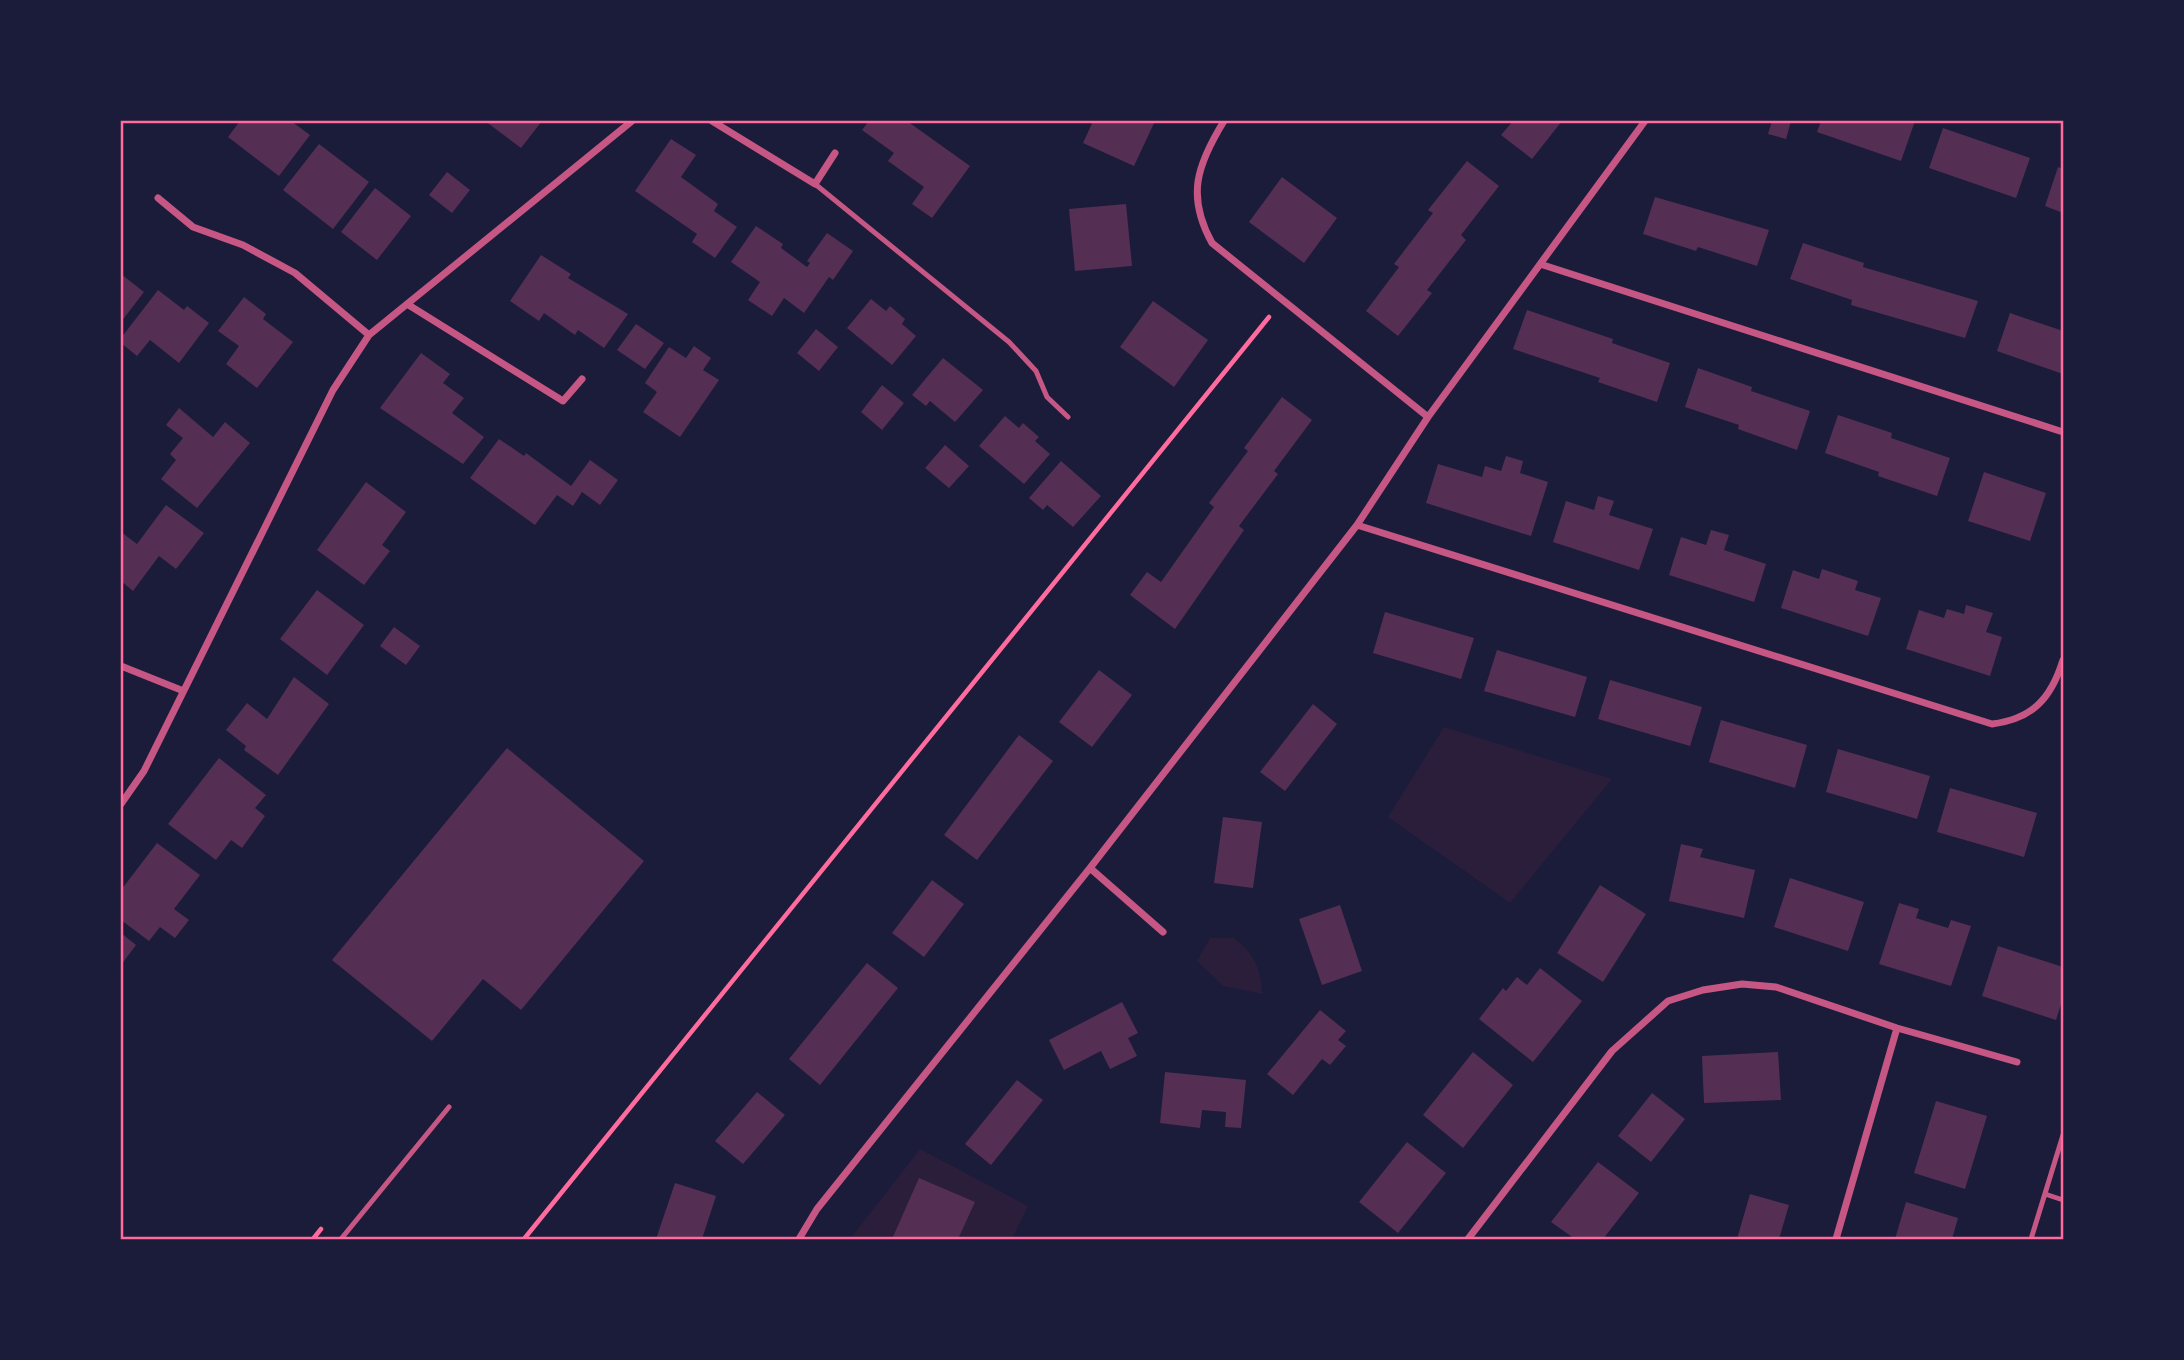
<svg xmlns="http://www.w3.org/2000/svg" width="2184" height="1360" viewBox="0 0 2184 1360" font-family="Ubuntu,sans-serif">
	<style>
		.green { fill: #2a1e3b }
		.building { fill: #542f53 }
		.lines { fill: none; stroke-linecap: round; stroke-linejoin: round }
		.path { stroke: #ff6b9d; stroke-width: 4.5 }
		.service { stroke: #c65784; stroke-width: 5 }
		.minor { stroke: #c65784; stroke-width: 7 }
		.neatline { fill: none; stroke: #ff6b9d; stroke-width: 2.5 }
	</style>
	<rect width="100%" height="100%" fill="#1b1b3a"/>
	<path class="green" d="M1444,727L1612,779L1510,903L1388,817Z
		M1210,938H1234C1255,955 1261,968 1262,994L1223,986L1197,961Z
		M920,1149L1028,1206L1012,1239H850Z"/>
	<path class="building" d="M240,121H291L310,135L279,176L228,137Z
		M485,121H542L521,148Z
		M869,121H907L970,166L932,218L912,204L924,187L888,161L894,153L862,130Z
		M1093,121H1155L1134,166L1083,143Z
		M1513,121H1562L1532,159L1501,135Z
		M1772,121H1791L1786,139L1768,134Z
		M1821,121H1915L1901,161L1817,132Z
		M1943,128L2030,158L2016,198L1929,168Z
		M671,139L696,155L681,177L718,204L714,211L737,227L715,258L692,242L697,234L635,191Z
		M319,144L369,182L333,229L283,190Z
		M1467,161L1499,186L1461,235L1466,240L1427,290L1432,293L1398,336L1366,311L1399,267L1394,264L1433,213L1428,210Z
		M2058,167L2063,169V213L2045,206Z
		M447,172L470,190L452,213L429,195Z
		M1282,177L1337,218L1304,263L1249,222Z
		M375,188L411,216L377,260L341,232Z
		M1655,197L1769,230L1757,266L1698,247L1696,251L1643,234Z
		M1126,204L1132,266L1075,271L1069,209Z
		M756,226L783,244L781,248L807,267L810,263L807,261L827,233L853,251L833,280L829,277L804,313L784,298L772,316L748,300L760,282L731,262Z
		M1803,243L1864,263L1863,267L1978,301L1965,338L1851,305L1852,300L1790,279Z
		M541,255L571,274L568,278L628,314L604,348L578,330L575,335L544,313L539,321L510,301Z
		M121,274L144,292L121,322Z
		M158,290L184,310L187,306L209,323L179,363L150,340L137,356L121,343V338Z
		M244,297L266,314L263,319L293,342L257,388L226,364L239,346L218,331Z
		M871,299L886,311L890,306L905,319L902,324L916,336L892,365L847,328Z
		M1153,301L1208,340L1174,387L1120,347Z
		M1527,310L1613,339L1612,343L1670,363L1657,402L1598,382L1600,378L1513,349Z
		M2010,313L2063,331V374L1997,351Z
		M636,324L664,343L645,369L617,350Z
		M816,329L838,347L819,371L797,353Z
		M694,346L711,358L703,370L719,380L680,437L643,412L657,392L645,383L669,347L686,358Z
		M421,353L450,374L443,383L464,398L452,413L484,437L463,464L380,408Z
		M943,358L983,390L955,422L930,401L926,406L912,395Z
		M1698,368L1752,387L1751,391L1810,411L1797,450L1738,429L1739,425L1685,407Z
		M882,385L904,403L882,430L861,412Z
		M1282,397L1312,420L1274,471L1278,474L1239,526L1244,530L1175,629L1130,595L1147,572L1161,582L1214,507L1209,503L1248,451L1244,448Z
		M179,408L213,437L225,422L250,443L197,508L161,479L176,460L170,454L183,438L166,425Z
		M1838,415L1892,433L1891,438L1950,458L1937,496L1878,476L1879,472L1825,453Z
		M1005,416L1019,428L1023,423L1039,437L1035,441L1050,454L1024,484L979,446Z
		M499,439L524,456L526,453L571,486L590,460L618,480L600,505L582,492L573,506L557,495L535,525L470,478Z
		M945,445L969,466L949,488L925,468Z
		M1506,456L1523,461L1520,473L1548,482L1531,536L1426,503L1438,464L1482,477L1485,466L1501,471Z
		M1061,461L1101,496L1073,527L1047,505L1043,510L1029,498Z
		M1984,472L2046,493L2030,541L1968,521Z
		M366,482L406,512L382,545L390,551L364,585L317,550Z
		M1598,496L1614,501L1609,515L1653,529L1639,570L1553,542L1566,501L1594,510Z
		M166,505L204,533L176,569L159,556L133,591L121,581V532L137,544Z
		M1711,530L1729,535L1724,550L1766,564L1754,602L1669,575L1681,537L1706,545Z
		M1822,569L1858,581L1855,590L1881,598L1868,636L1781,608L1793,570L1819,579Z
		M317,590L364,625L327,675L280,639Z
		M1966,605L1993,613L1986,632L2002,637L1990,676L1906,649L1919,610L1944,618L1947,609L1964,614Z
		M1385,612L1474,638L1461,679L1373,653Z
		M394,627L420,646L406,665L380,646Z
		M1497,650L1587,677L1575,717L1484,691Z
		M1099,670L1132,695L1092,747L1059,722Z
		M294,677L329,704L278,775L244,750L246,746L226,730L247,703L267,719Z
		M1610,680L1702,707L1690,746L1598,719Z
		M1313,704L1337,724L1285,791L1260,772Z
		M1721,720L1807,745L1795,788L1709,762Z
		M1019,735L1053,761L977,860L944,835Z
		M507,748L644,861L521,1010L483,979L432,1041L332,960Z
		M1838,749L1930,776L1917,819L1826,792Z
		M219,758L266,795L255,808L265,816L242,848L231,840L216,860L168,824Z
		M1950,788L2037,813L2024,857L1937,832Z
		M1223,817L1262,822L1253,888L1214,883Z
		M157,843L200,875L174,909L189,920L175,938L160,927L149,941L121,920V890Z
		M1681,844L1703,849L1700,857L1755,870L1744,918L1669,901Z
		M1790,878L1864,902L1848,951L1774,927Z
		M932,880L964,904L924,957L892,933Z
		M1600,885L1646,914L1603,982L1557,953Z
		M1899,903L1919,909L1916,918L1948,928L1951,920L1971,926L1951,986L1879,964Z
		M1340,905L1362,971L1322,985L1299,919Z
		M121,933L136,945L121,965Z
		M1998,946L2063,967V998L2056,1020L1982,996Z
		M867,963L898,988L820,1085L789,1059Z
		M1540,968L1582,1001L1533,1062L1479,1019L1503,988L1506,991L1517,977L1527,985Z
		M1122,1002L1138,1033L1128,1038L1137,1056L1110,1069L1101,1051L1064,1070L1049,1040Z
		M1320,1010L1346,1031L1338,1040L1346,1046L1330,1065L1322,1059L1293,1095L1267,1074Z
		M1473,1052L1513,1085L1463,1148L1423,1115Z
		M1778,1052L1781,1100L1704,1103L1702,1056Z
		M1165,1072L1246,1080L1241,1128L1225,1127L1226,1112L1202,1110L1200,1128L1160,1123Z
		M1017,1080L1043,1100L991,1165L965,1144Z
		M757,1092L785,1115L743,1164L715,1141Z
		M1652,1093L1685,1119L1651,1162L1618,1136Z
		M1936,1101L1987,1116L1965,1189L1914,1173Z
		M1407,1142L1446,1173L1398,1233L1359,1202Z
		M1598,1162L1639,1193L1603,1239H1575L1551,1222Z
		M919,1178L975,1202L958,1239H892Z
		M675,1183L716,1196L702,1239H656Z
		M1750,1194L1789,1205L1779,1239H1737Z
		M1906,1202L1958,1218L1952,1239H1895Z"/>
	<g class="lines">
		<path class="path" d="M313,1239L321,1229
			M524,1239L1269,317"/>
		<path class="service" d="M815,184L1009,342L1036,371L1047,397L1068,417
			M2045,1194L2063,1200
			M341,1239L449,1107
			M2031,1239L2063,1135"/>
		<path class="minor" d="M712,121L815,184L835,153
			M1224,121C1197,165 1186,196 1212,243L1428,417
			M158,198L193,227L243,245L295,273L369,335
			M1540,264L2063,432
			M407,304L563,401L582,379
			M1357,525L1992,724C2032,719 2051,699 2063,660
			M121,666L181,690
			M121,804L144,771L333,390L369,335L632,121
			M1090,868L1163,932
			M799,1239L817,1209L1090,868L1357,525L1428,417L1645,121
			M1468,1239L1612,1051L1668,1001L1703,990L1742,984L1776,987L1897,1028L2017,1062
			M1836,1239L1897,1028"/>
	</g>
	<rect width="2184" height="1360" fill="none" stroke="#1b1b3a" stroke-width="245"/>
	<rect x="122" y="122" width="1940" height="1116" class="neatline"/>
</svg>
